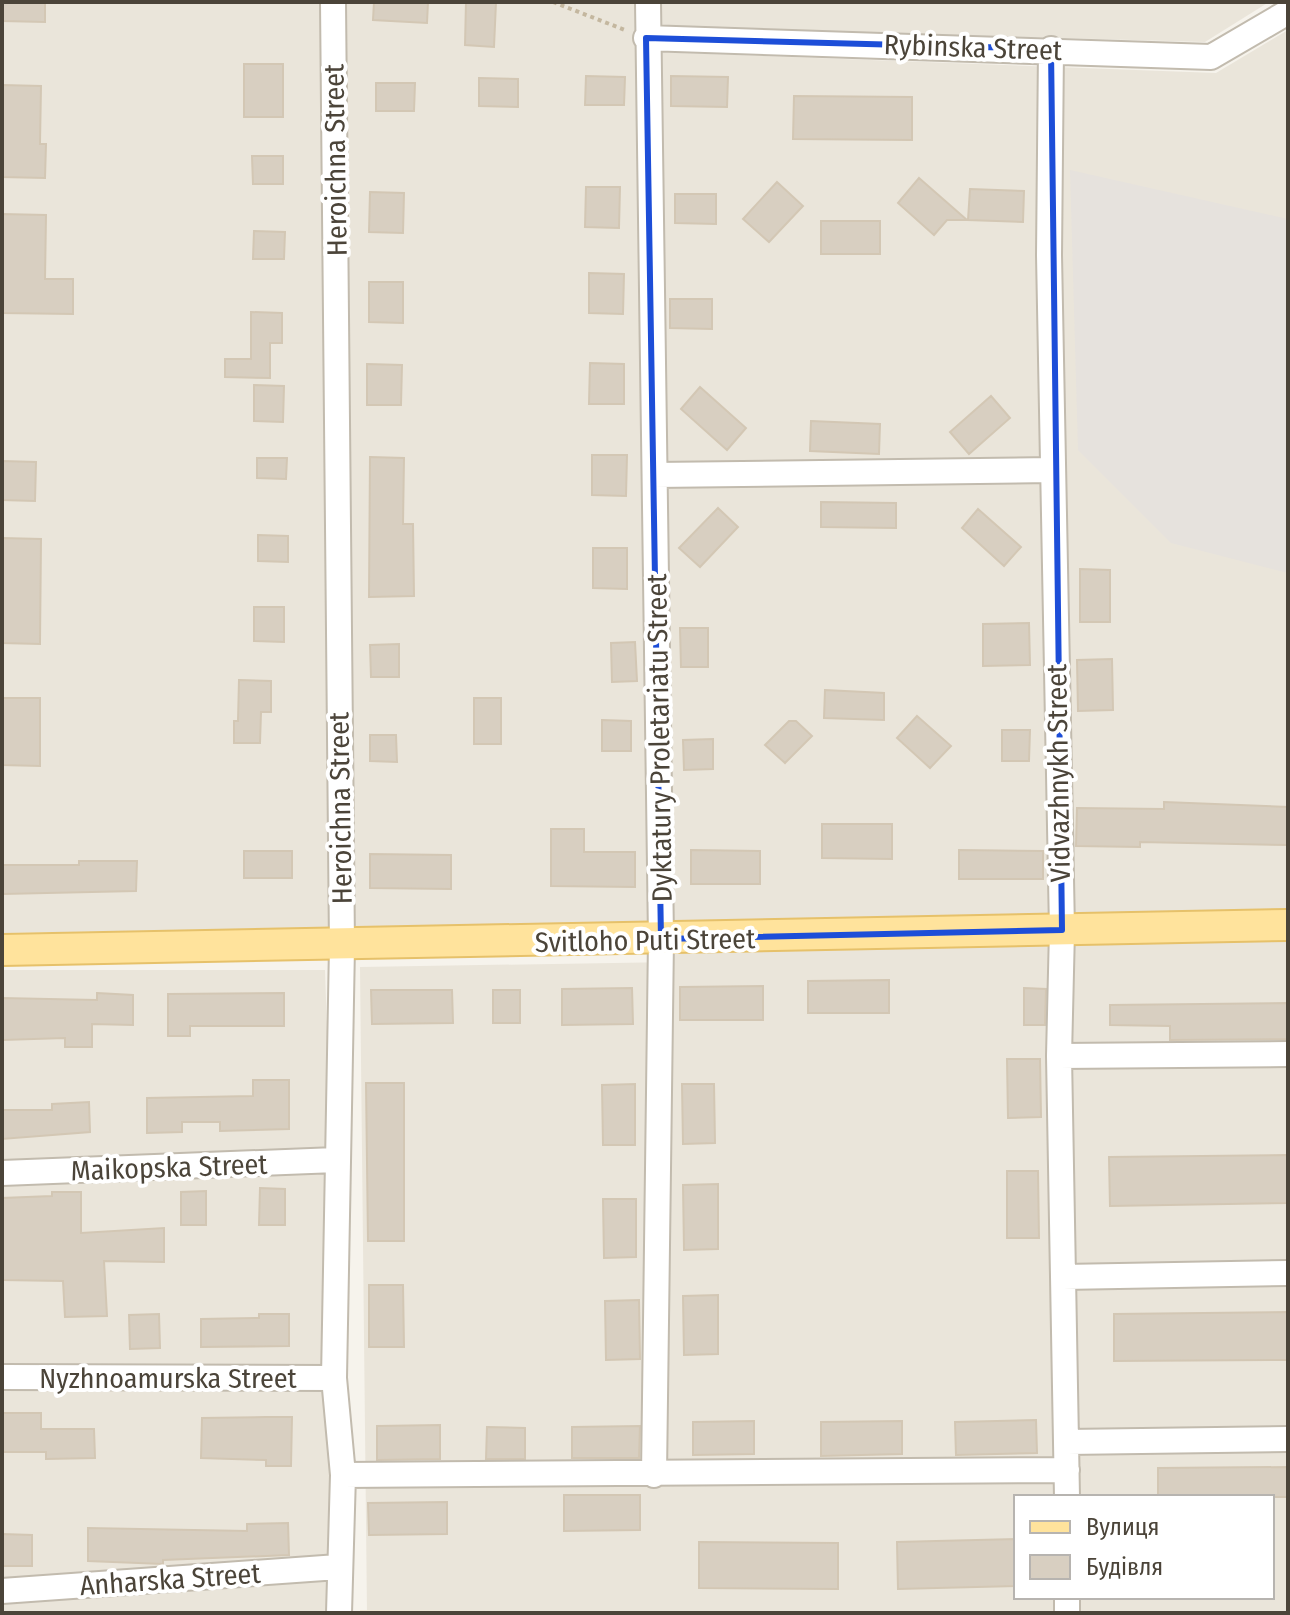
<svg xmlns="http://www.w3.org/2000/svg" width="1290" height="1615" viewBox="0 0 1290 1615" font-family="'Fira Sans Condensed',sans-serif">
	<style>
		.residential { fill: #eae5da; fill-rule: evenodd }
		.industrial { fill: #e6e2dd }
		.education { fill: #efe8d6 }
		.building { fill: #d8cfc1; stroke: #d3c7b4; stroke-width: 2 }
		.lines { fill: none; stroke-linecap: round; stroke-linejoin: round }
		.minor-casing { stroke: #c2bbae; stroke-width: 28 }
		.major-casing { stroke: #e6c16a; stroke-width: 34 }
		.path { stroke: #c4b79f; stroke-width: 4; stroke-dasharray: 4 4; stroke-linecap: butt }
		.minor { stroke: #fff; stroke-width: 24 }
		.major { stroke: #ffe39c; stroke-width: 30 }
		.marked { fill: none; stroke: #1d4ed8; stroke-width: 6; stroke-linejoin: round }
		.labels { text-anchor: middle; stroke-width: 8; stroke-linejoin: round; paint-order: stroke }
		.street-label { font-size: 28px; fill: #4b4439; stroke: #fff }
	</style>
	<rect width="100%" height="100%" fill="#f6f3ec"/>
	<path class="residential" d="M2,2H1269L1205,42L635,26L652,922L2,933Z
		M1288,30V1613H367L360,967L674,962L656,52L1216,73ZM1016,1497H1272V1597H1016Z
		M2,970H325L346,1613H2Z"/>
	<path class="industrial" d="M1070,170L1288,219V573L1171,543L1078,450Z"/>
	<path class="education" d="M360,1610L776,1613H360Z"/>
	<path class="building" d="M2,2H45V22L2,21Z
		M374,2H428L427,23L373,20Z
		M466,2H496L494,47L465,45Z
		M244,64H283V117H244Z
		M586,76L625,77L624,105H585Z
		M671,76L728,77L727,107L671,106Z
		M479,78L518,79V107L479,106Z
		M376,83H415L414,111H376Z
		M2,85L41,86L40,144H46L45,178L2,177Z
		M794,96L912,97V140L793,139Z
		M252,156H283V184H253Z
		M919,178L967,220H947L934,235L898,203Z
		M777,182L803,206L769,242L743,219Z
		M586,187H620L619,228L585,227Z
		M970,189L1024,191L1023,222L968,220Z
		M370,192L404,193L403,233L369,232Z
		M675,194H716V224L675,223Z
		M2,214L46,215L45,279H73V314L2,313Z
		M821,221H880V254H821Z
		M254,231L285,232L284,259H253Z
		M589,273L624,274L623,314L589,313Z
		M369,282H403V323L369,322Z
		M670,299H712V329L670,328Z
		M251,312L282,313V343H270V378L225,377V359H251Z
		M590,363L624,364V404H589Z
		M367,364L402,365L401,405H367Z
		M254,385L284,386L283,422L254,421Z
		M700,387L746,428L727,450L681,409Z
		M991,396L1010,418L969,454L950,432Z
		M811,421L880,424L879,454L810,451Z
		M592,455H627L626,496L592,495Z
		M370,457L404,458L403,524H413L414,596L369,597Z
		M257,458H287L286,479L257,478Z
		M2,461L36,462L35,501L2,500Z
		M821,502L896,503V528L821,527Z
		M718,508L738,527L700,567L679,548Z
		M978,509L1021,547L1004,566L962,528Z
		M258,535L288,536V562L258,561Z
		M2,538L41,539L40,644L2,643Z
		M593,548H627V589L593,588Z
		M1080,569L1110,570V622H1080Z
		M254,607H284V642L254,641Z
		M1029,623L1030,665L983,666V624Z
		M680,628H708V667H681Z
		M635,642L637,681L612,682L611,643Z
		M399,644V677H371L370,645Z
		M1112,659L1113,710L1078,711L1077,660Z
		M239,680L271,681V712H261L260,743H234V721H238Z
		M825,690L884,693V720L824,718Z
		M2,698H40V766L2,765Z
		M474,698H501V744H474Z
		M917,716L951,746L930,768L897,738Z
		M602,720L631,721V751H602Z
		M789,721H796L812,736L785,763L765,745Z
		M1002,730H1030L1029,761H1002Z
		M370,735H396L397,762L370,761Z
		M713,739V769L684,770L683,740Z
		M1164,802L1288,807V845L1140,842V847L1076,846L1077,808L1164,809Z
		M822,824H892V859L822,858Z
		M551,829H584V852H635V887L551,886Z
		M691,850L760,851V884H691Z
		M959,850L1043,851V879H959Z
		M244,851H292V878H244Z
		M370,854L451,855V889L370,888Z
		M79,861H137L136,891L3,894V865H79Z
		M889,980V1013H808V981Z
		M763,986V1020H680V987Z
		M632,988L633,1024L562,1025V989Z
		M1024,988L1046,989L1045,1025H1024Z
		M371,990H452L453,1023L372,1024Z
		M493,990H520V1023H493Z
		M97,993L133,995V1025L92,1024V1047H65V1038L3,1040L2,998L97,1000Z
		M284,993V1026H190V1036H168V994Z
		M1288,1003V1039L1170,1040V1026L1110,1025V1005Z
		M1007,1059H1040L1041,1117L1008,1118Z
		M253,1080H289V1129L220,1131V1122H182V1132L147,1133V1098L253,1096Z
		M366,1083H404V1241H368Z
		M635,1084V1145H603L602,1085Z
		M682,1084H714L715,1143L683,1144Z
		M89,1102L90,1132L2,1139V1110H52V1104Z
		M1288,1155V1203L1110,1206L1109,1157Z
		M1007,1171H1038L1039,1238H1007Z
		M718,1184V1249L684,1250L683,1185Z
		M260,1188L285,1189V1225H259Z
		M206,1191V1225H181V1192Z
		M52,1192H81V1233L164,1228V1262L104,1261L107,1316L65,1317L63,1281L2,1280V1198L52,1196Z
		M603,1199H636V1257L604,1258Z
		M369,1285H403L404,1347H369Z
		M718,1295V1354L684,1355L683,1296Z
		M639,1300L640,1359L606,1360L605,1301Z
		M1288,1312V1360L1114,1361V1314Z
		M159,1314L160,1348L130,1349L129,1315Z
		M259,1314H289V1346L201,1347V1319L259,1318Z
		M2,1413H41V1429H94L95,1458L46,1459V1452H2Z
		M266,1417H292L291,1466H266V1460L201,1458L202,1418Z
		M1036,1420L1037,1453L956,1455L955,1422Z
		M754,1421V1454L693,1455V1422Z
		M902,1421V1454L821,1456V1422Z
		M440,1425V1459L377,1460V1426Z
		M640,1426L639,1458H572V1427Z
		M487,1427L525,1428V1459H486Z
		M1288,1467V1497H1158V1468Z
		M564,1495H640V1530L564,1531Z
		M447,1502V1534L369,1535L368,1503Z
		M288,1523L289,1555L163,1560V1564L88,1561V1528L247,1531V1524Z
		M2,1534L32,1535V1566H2Z
		M1016,1539V1586L898,1589L897,1542Z
		M699,1542L838,1543V1589L699,1588Z"/>
	<g class="lines">
		<defs>
			<path id="minor" d="M333,2L342,946L334,1378L343,1475L339,1613
				M648,2L661,939L654,1475
				M646,38L1211,57L1288,12
				M1051,49L1049,255L1062,930L1059,1056L1067,1497
				M655,475L1052,470
				M1059,1056L1288,1054
				M2,1173L336,1160
				M1063,1277L1288,1273
				M2,1377L334,1378
				M1067,1442L1288,1439
				M343,1475L1067,1470
				M2,1591L338,1567
				M1067,1613V1597"/>
			<path id="major" d="M2,950L1288,925"/>
		</defs>
		<use href="#minor" class="minor-casing"/>
		<use href="#major" class="major-casing"/>
		<path class="path" d="M553,2L625,30"/>
		<use href="#minor" class="minor"/>
		<use href="#major" class="major"/>
	</g>
	<path class="marked" d="M646,38L1051,49L1062,930L661,939Z"/>
	<g class="labels">
		<g class="street-label">
			<text transform="translate(973 47) rotate(2)" y="10">Rybinska Street</text>
			<text transform="translate(335 160) rotate(-91)" y="10">Heroichna Street</text>
			<text transform="translate(659 738) rotate(-91)" y="10">Dyktatury Proletariatu Street</text>
			<text transform="translate(1058 773) rotate(-91)" y="10">Vidvazhnykh Street</text>
			<text transform="translate(340 808) rotate(-91)" y="10">Heroichna Street</text>
			<text transform="translate(645 940) rotate(-1)" y="10">Svitloho Puti Street</text>
			<text transform="translate(169 1167) rotate(-2)" y="10">Maikopska Street</text>
			<text x="168" y="1388">Nyzhnoamurska Street</text>
			<text transform="translate(170 1579) rotate(-4)" y="10">Anharska Street</text>
		</g>
	</g>
	<rect width="1290" height="1615" fill="none" stroke="#4b4439" stroke-width="8"/>
	<rect x="1014" y="1495" width="260" height="104" fill="#ffffff" stroke="#b7b4b0" stroke-width="2"/>
	<rect x="1030" y="1521" width="40" height="12" fill="#ffe39c" stroke="#b7b4b0" stroke-width="2"/>
	<text x="1086" y="1535" font-size="24" fill="#4b4439">Вулиця</text>
	<rect x="1030" y="1555" width="40" height="24" fill="#d8cfc1" stroke="#b7b4b0" stroke-width="2"/>
	<text x="1086" y="1575" font-size="24" fill="#4b4439">Будівля</text>
</svg>
